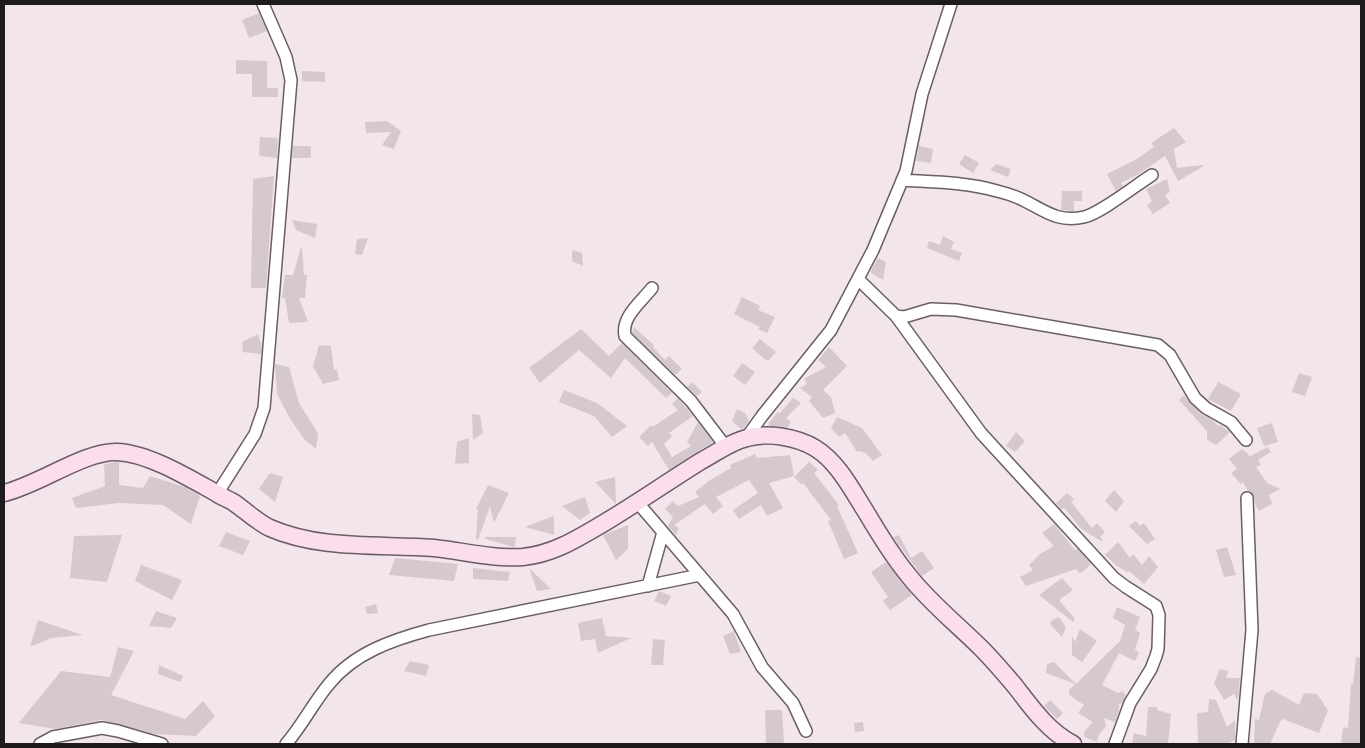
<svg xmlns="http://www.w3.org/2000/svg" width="1365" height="748" viewBox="0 0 1365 748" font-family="'Roboto Serif',serif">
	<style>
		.building { fill: #d6c8cf }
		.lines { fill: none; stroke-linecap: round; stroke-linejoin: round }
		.minor-casing { stroke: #6a5e64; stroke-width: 14 }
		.secondary-casing { stroke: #6a5e64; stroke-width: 19 }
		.minor { stroke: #fff; stroke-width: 11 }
		.secondary { stroke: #fbddee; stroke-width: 16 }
	</style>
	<rect width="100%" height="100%" fill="#f3e5ec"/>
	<path class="building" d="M259,13L267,31L249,38L242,20Z
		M236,60L267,61V88H278V97H252V74H236Z
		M302,71L325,72V82L302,81Z
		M387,121L401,131L394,149L382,145L391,132L366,133L365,122Z
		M1174,128L1186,142L1174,149L1177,168L1203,165L1204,166L1178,181L1165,156L1137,175L1121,183L1123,186L1116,191L1107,174L1135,160L1154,147L1151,143Z
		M260,137L278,138L277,158L259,156Z
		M293,146H311V158H292Z
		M919,146L933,149L931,163L916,161Z
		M965,155L979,163L973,173L959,164Z
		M996,164L1011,169L1008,177L990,170Z
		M274,176L266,288H251L253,179Z
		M1167,179L1170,192L1165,195L1170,203L1153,214L1147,205L1152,201L1146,189Z
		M1062,191H1082V201H1074V211L1061,210Z
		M292,220L317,224L315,238L296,230Z
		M943,236L954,242L951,249L962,253L959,261L927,248L929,241L940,245Z
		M368,238L362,255L355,254L357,239Z
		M301,247H302L304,275H307L305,298H299L308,322L289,323L285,298H282L285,275H293Z
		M572,250L582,253L583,266L572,261Z
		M878,258L886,262L883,280L870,272Z
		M742,297L760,306L758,310L775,317L767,333L758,329L760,327L734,314Z
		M634,327L654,345L653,347L665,360L669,356L682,369L675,375L632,333Z
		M581,329L609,356L622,343L672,393L666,398L625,358L611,378L579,350L540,383L529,368Z
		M258,334L262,347L261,354L243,352L242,342Z
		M760,339L776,352L769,360H766L752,348Z
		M319,345L331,346L334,370L337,369L339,380L323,384L313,366Z
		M829,347L847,366L823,390L831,397L835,413L823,418L809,401L812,397L800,388L807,384L804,379L826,367L818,360Z
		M742,363L755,372L745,385L733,376Z
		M275,364L289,367L299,403L318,433L316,449L304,439L289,417L277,394Z
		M1299,373L1312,377L1305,396L1292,392Z
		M692,382L702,392L697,396L687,387Z
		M1218,382L1241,394L1231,411L1208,399Z
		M564,390L597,403L627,426L612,437L594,416L559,402Z
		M1184,395L1190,403L1201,414L1211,419L1218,426L1220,425L1230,432L1216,445L1207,440V431L1179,400Z
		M678,398L693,416L669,433L672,436L664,444L672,457L691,446L687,442L698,422L713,442L669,470L652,442L648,446L639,437L650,426H654L678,410L672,404Z
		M793,398L801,403L786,418L791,422L787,428L770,426L768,424L778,412L780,413Z
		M737,409L745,413L749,421L744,428L741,429L732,421Z
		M472,414L480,415L483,433L473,440Z
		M837,417L862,428L882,455L873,461L866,453L859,451L857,452L845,433L839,437L831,428Z
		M1272,423L1278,442L1264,446L1257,428Z
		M1016,432L1025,441L1015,452L1006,446Z
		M469,438V463L455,464L457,442Z
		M1268,447L1271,452L1258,460L1261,465L1256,467L1267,483L1280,489L1269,495L1272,504L1259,511L1255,503L1253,494L1248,491L1243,482L1241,484L1231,473L1237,469L1229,459L1242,449L1250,456Z
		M755,454L757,458L790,455L794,476L769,483L783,508L767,516L761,505L739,519L733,510L758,493L749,480L716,497L723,506L713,514L705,504L674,525L679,528L676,535L668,526L673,517L665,509L673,501L678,506L699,497L695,492L710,480L731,468L730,465Z
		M117,462H119V485L143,488L150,476L185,487L200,496L191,524L163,505L119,503L76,508L72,498L105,486L104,464Z
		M809,462L818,470L814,473L839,505L837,506L858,553L844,559L828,521L831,520L803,483L802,485L794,477Z
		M270,473L283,477L275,502L259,489Z
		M615,477L616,504L595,482Z
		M488,485L509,493L494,523L490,506L478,540L476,539L478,509H476Z
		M1114,490L1124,501L1116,512L1105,501Z
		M1067,493L1074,499L1071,502L1092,528L1097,523L1105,532L1100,537L1103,540L1101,541L1080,528L1064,507L1062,510L1056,503Z
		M585,497L590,513L580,520L562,506Z
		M554,516V535L525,527Z
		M1136,521L1140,526L1144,523L1155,539L1147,544L1129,526Z
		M1054,524L1075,550L1078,549L1091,564L1081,573H1079L1076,569L1026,586L1020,577L1033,570L1029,565L1040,554L1054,546L1042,533Z
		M628,525V549L616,560L603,535Z
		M226,532L250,541L243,555L219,546Z
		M122,535L107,582L70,578L74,536Z
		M899,535L911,558L922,551L934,568L922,576L893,537Z
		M485,537H516L515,547L485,539Z
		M1118,542L1130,558L1133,554L1142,565L1149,556L1158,567L1144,584L1129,571L1127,572L1117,566L1105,555Z
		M1227,547L1236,575L1224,577L1216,550Z
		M395,558L458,564L454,581L389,575Z
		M886,562L912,595L890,610L883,601L888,597L871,572Z
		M141,565L182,580L172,600L135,581Z
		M473,568L510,572L508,581L473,579Z
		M529,568L551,589L537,591Z
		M1062,578L1073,590L1059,600L1075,619L1073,622L1039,595Z
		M659,591L671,596L666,606L654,601Z
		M376,604L378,613L367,614L365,607Z
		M1117,607L1140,617L1135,630L1140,633L1135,650L1139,652L1135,661L1119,653L1102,685L1118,693L1122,691L1126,695L1122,704L1119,703V710L1115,722L1104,718L1106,726L1098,736L1097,742L1084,737V732L1093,722L1078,713L1084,705L1069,695V690L1075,684L1046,673L1047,664L1054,662L1076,684L1120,641L1125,625L1113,618Z
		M156,611L177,618L171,628L149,626Z
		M1059,617L1066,627L1062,637L1050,624L1052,620Z
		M602,618L606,636L631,638L598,653L595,639L581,641L578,623Z
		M38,620L83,635L51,638L30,647Z
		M1080,629L1097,641L1082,662L1072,655V636L1075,642Z
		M734,631L741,652L730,654L723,636Z
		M653,639L665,640L663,665H651Z
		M118,647L134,651L111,695L185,719L203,701L215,716L196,736L155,734L102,720L55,729L19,723L61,671L110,677Z
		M1356,657L1361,658V744H1341L1343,727L1348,728L1351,684H1353Z
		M410,661L429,665L426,676L404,671Z
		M159,665L183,676L180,682L158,674Z
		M1220,669L1228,671L1226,678H1240L1238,701L1234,694L1224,700L1214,683Z
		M1272,690L1299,705L1304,693L1317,694L1328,710L1319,733L1283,719L1281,720L1270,744H1254L1255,719L1259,720L1265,694Z
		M1209,699L1216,700L1227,727L1235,720V740L1226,744H1198L1197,713L1208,712Z
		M1050,700L1063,713L1057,719L1044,706Z
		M1148,707H1157V710L1171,714L1168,744H1132L1134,733L1146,736Z
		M765,710H782L784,744H766Z
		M863,722L864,731L855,732L854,723Z"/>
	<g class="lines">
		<defs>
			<path id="minor" d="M902,180C934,182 966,182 997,191C1005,193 1015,196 1023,200C1044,210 1057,223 1084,217C1101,213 1136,185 1152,175
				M858,279L896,316L904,317L931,309L956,310L1158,345L1170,355L1195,398L1206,408L1231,422L1246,440
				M652,288C641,302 621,317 625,336L691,401L726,447
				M896,316L981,433L1114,578L1126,587L1156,606L1159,615L1158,649L1156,656L1151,669L1130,703L1115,744
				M747,437L762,416L831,330L873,250L906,171L922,94L951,4
				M217,494L255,434L264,408L291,80L286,57L263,4
				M638,503L733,614L762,667L793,703L806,731
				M648,586L663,532
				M40,744L53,737L102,728L118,731L162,744
				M286,744C302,726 313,703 329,684C354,653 392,640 429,630L700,575
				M1242,744L1252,630L1247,498"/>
			<path id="secondary" d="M4,493C39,485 84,451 117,452C148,453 189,478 216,493C222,497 228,499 233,502C245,510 257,522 270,528C320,550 380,544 434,548C463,551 493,559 523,557C554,554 578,538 604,523C637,503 669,481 701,461C716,453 730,442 747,438C767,432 797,437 815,448C838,462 852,490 866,512C879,534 893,557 909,576C930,603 957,624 981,648C993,660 1004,673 1015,686C1032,708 1048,731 1073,744"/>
		</defs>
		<use href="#minor" class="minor-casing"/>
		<use href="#secondary" class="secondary-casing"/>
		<use href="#minor" class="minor"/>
		<use href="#secondary" class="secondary"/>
	</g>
	<rect width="1365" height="748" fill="none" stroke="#1f1a1d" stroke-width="10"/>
</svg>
